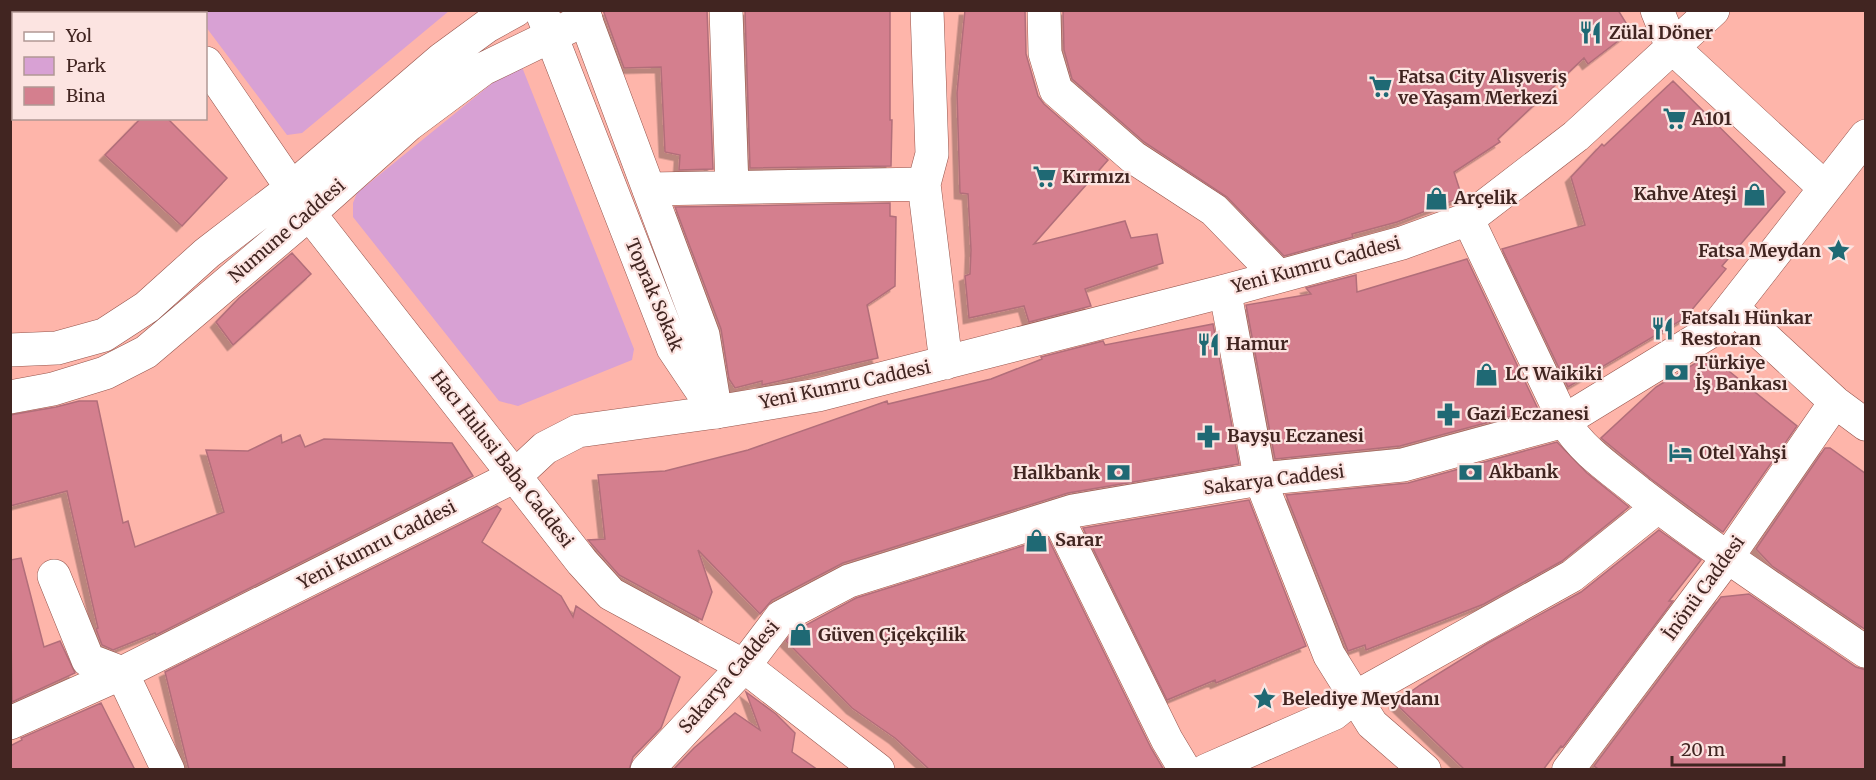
<svg xmlns="http://www.w3.org/2000/svg" width="1876" height="780" viewBox="0 0 1876 780" font-family="Merriweather,serif">
	<style>
		.green { fill: #d8a1d4 }
		.building { fill: #d47f8e; stroke: #b26e7a; stroke-width: 1.5; filter: url(#shadow) }
		.lines { fill: none; stroke-linecap: round; stroke-linejoin: round }
		.pedestrian-casing { stroke: #95554c; stroke-width: 33 }
		.minor-casing { stroke: #95554c; stroke-width: 34 }
		.tertiary-casing { stroke: #95554c; stroke-width: 34 }
		.pedestrian { stroke: #fff; stroke-width: 32 }
		.minor { stroke: #fff; stroke-width: 33 }
		.tertiary { stroke: #fff; stroke-width: 33 }
		.labels { text-anchor: middle; stroke-width: 4.5; stroke-linejoin: round; paint-order: stroke }
		.poi-label { font-size: 18px; font-weight: bold; fill: #412521; stroke: #fce4e1; text-anchor: start }
		.street-label { font-size: 18px; fill: #412521; stroke: #fce4e1 }
	</style>
	<defs>
		<filter id="shadow"><feDropShadow dx="-5.5" dy="5.5" stdDeviation="0" flood-color="#0004"/></filter>
	</defs>
	<rect width="100%" height="100%" fill="#feb5aa"/>
	<path class="green" d="M193,11H449L302,133L287,135L206,27V14L195,13Z
		M522,67L634,349L632,360L518,406L499,401L353,217V203L357,193L501,76Z"/>
	<path class="building" d="M603,10H707L713,169L679,170L680,155L665,152L661,67L624,68Z
		M745,10H890V120H892L891,166L750,168Z
		M965,10H1025L1026,54L1038,96L1044,104L1108,160L1034,244L1125,221L1131,238L1157,234L1163,263L1085,289L1091,306L1029,322L1024,306L969,318L965,276L970,274L971,250L968,194L960,193L957,93Z
		M1063,10H1618L1631,31L1588,64L1584,58L1498,139L1500,142L1454,172L1462,197L1397,222L1352,234L1353,237L1284,256L1227,197L1144,142L1072,79L1064,50Z
		M1673,81L1785,192L1722,266L1726,269L1685,318L1568,387L1502,249L1585,225L1571,177L1602,144L1604,146Z
		M141,118H167L227,178L182,226L105,155Z
		M890,203V216L896,217L895,286L867,305L878,358L762,385V381L735,388L729,379L721,329L675,207Z
		M292,253L311,274L233,345L216,322L239,298Z
		M1467,259L1538,409L1400,446L1275,459L1246,305L1311,294L1306,288L1356,275L1357,292Z
		M1213,324L1239,464L1068,493L843,563L772,600L760,614L698,550L712,592L702,620L619,575L588,540L605,539L598,475L665,471L748,450L887,401L888,404L991,379L1042,359L1041,357L1103,341L1105,345Z
		M1709,355L1797,426L1723,532L1651,479L1601,438L1656,387Z
		M79,401H97L123,523L128,521L135,547L224,512L206,450L248,451L281,435L282,443L300,435L305,447L324,439L452,443L473,476L156,635L155,633L113,650L102,645L96,629L98,628L67,491L10,506V415L56,407Z
		M1557,442L1587,473L1629,507L1562,561L1484,604L1366,650L1365,645L1348,651L1286,495L1408,483Z
		M1825,448H1830L1866,474V630L1772,566L1756,549Z
		M1249,500L1306,646L1216,683L1215,680L1167,700L1083,528Z
		M497,506L501,509L482,542L561,596L573,617L576,606L680,677L661,728L633,757L629,770H189L165,672Z
		M1659,530L1701,560L1669,601H1673L1563,747L1561,746L1543,770H1465L1395,703L1420,685L1488,643L1581,592Z
		M1048,538L1151,748L1164,770H930L895,738L852,708L786,641L793,632L856,598Z
		M21,558L44,647L60,641L75,673L12,702L10,560Z
		M1749,594L1856,667L1866,670V770H1600L1594,766L1721,597Z
		M746,692L776,714L795,733L792,752L818,770H673L694,748L735,713L760,730Z
		M101,703L135,770H10V746L22,740L21,738Z"/>
	<g class="lines">
		<defs>
			<path id="pedestrian" d="M1468,219L1564,421C1583,452 1612,470 1640,493C1712,549 1790,600 1866,652
				M1225,291L1260,479L1329,655L1372,724L1425,770
				M1732,307L1835,402L1866,425
				M1057,516L1167,740L1185,770
				M1206,770L1334,714L1355,697L1572,576L1658,507
				M1568,770L1728,557L1835,402"/>
			<path id="minor" d="M169,10L171,14
				M726,10L732,187
				M927,10L932,154L924,184L946,363
				M1044,10L1045,53L1056,90L1133,157L1214,210L1277,275
				M1657,10L1672,47L1825,188
				M206,63L308,212L582,562L611,594L744,666L878,770
				M649,189L924,184
				M10,350L57,348L104,335L147,307L207,253L293,187L442,59L487,26L516,10
				M10,397L53,389L105,373L146,352L304,218L408,125L483,69L586,19
				M54,576L88,660L122,673L168,770
				M10,723L122,673L515,476L545,448L578,431L716,412L818,395L1225,291L1402,243L1468,219L1576,136L1713,10
				M647,770L744,666L781,617L849,581L1073,511L1260,479L1403,465L1564,421L1716,328L1866,136"/>
			<path id="tertiary" d="M541,10L673,348L716,412
				M582,10L703,335L714,402"/>
		</defs>
		<use href="#pedestrian" class="pedestrian-casing"/>
		<use href="#minor" class="minor-casing"/>
		<use href="#tertiary" class="tertiary-casing"/>
		<use href="#pedestrian" class="pedestrian"/>
		<use href="#minor" class="minor"/>
		<use href="#tertiary" class="tertiary"/>
	</g>
	<defs>
		<symbol id="restaurant-bare" viewBox="-9 -9 18 18"><path d="M-5-6h1v4h1v-4h1v4h1v-4h1v5L-1.5 .5V6h-2V.5L-5-1ZM5-6V6H3V1.5H1.5Q1.5-4 5-6Z" fill="#1f6974" stroke="#fce4e1" stroke-width="2.5" paint-order="stroke"/></symbol>
		<symbol id="supermarket-bare" viewBox="-9 -9 18 18"><path d="M-6-5.5h2.5l.6 2H6L4.5 2H-2.5L-4.4-4H-6ZM-1.5 3.2a1.3 1.3 0 1 0 .1 0ZM3 3.2a1.3 1.3 0 1 0 .1 0Z" fill="#1f6974" stroke="#fce4e1" stroke-width="2.5" paint-order="stroke"/></symbol>
		<symbol id="shop-bare" viewBox="-9 -9 18 18"><path d="M-5-2.5h2.3a2.7 3.5 0 0 1 5.4 0H5L5.5 6h-11ZM-1.5-2.5h3a1.5 2.3 0 0 0-3 0Z" fill="#1f6974" stroke="#fce4e1" stroke-width="2.5" paint-order="stroke"/></symbol>
		<symbol id="sight-bare" viewBox="-9 -9 18 18"><path d="M0-6L1.8-2.2L6-1.7L2.9 1.2L3.7 5.4L0 3.3L-3.7 5.4L-2.9 1.2L-6-1.7L-1.8-2.2Z" fill="#1f6974" stroke="#fce4e1" stroke-width="2.5" paint-order="stroke"/></symbol>
		<symbol id="bank-bare" viewBox="-9 -9 18 18"><path d="M-6-4H6V4H-6ZM0-2.3a2.3 2.3 0 1 0 0 4.6a2.3 2.3 0 1 0 0-4.6Z" fill="#1f6974" stroke="#fce4e1" stroke-width="2.5" paint-order="stroke"/></symbol>
		<symbol id="pharmacy-bare" viewBox="-9 -9 18 18"><path d="M-2-6h4v4h4v4h-4v4h-4v-4h-4v-4h4Z" fill="#1f6974" stroke="#fce4e1" stroke-width="2.5" paint-order="stroke"/></symbol>
		<symbol id="hotel-bare" viewBox="-9 -9 18 18"><path d="M-6-4.5h1.5V1H6V5H4.5V3h-9V5H-6ZM-4 0a1.8 1.8 0 1 1 3.6 0ZM.5 0V-2.5h3Q6-2.5 6 0Z" fill="#1f6974" stroke="#fce4e1" stroke-width="2.5" paint-order="stroke"/></symbol>
	</defs>
	<g fill-rule="evenodd">
		<use href="#restaurant-bare" x="1574" y="16" width="33" height="33"/>
		<use href="#supermarket-bare" x="1364" y="70" width="33" height="33"/>
		<use href="#supermarket-bare" x="1658" y="102" width="33" height="33"/>
		<use href="#supermarket-bare" x="1028" y="160" width="33" height="33"/>
		<use href="#shop-bare" x="1738" y="178" width="33" height="33"/>
		<use href="#shop-bare" x="1420" y="182" width="33" height="33"/>
		<use href="#sight-bare" x="1822" y="234" width="33" height="33"/>
		<use href="#restaurant-bare" x="1646" y="312" width="33" height="33"/>
		<use href="#restaurant-bare" x="1192" y="328" width="33" height="33"/>
		<use href="#bank-bare" x="1660" y="356" width="33" height="33"/>
		<use href="#shop-bare" x="1470" y="358" width="33" height="33"/>
		<use href="#pharmacy-bare" x="1432" y="398" width="33" height="33"/>
		<use href="#pharmacy-bare" x="1192" y="420" width="33" height="33"/>
		<use href="#hotel-bare" x="1664" y="436" width="33" height="33"/>
		<use href="#bank-bare" x="1454" y="456" width="33" height="33"/>
		<use href="#bank-bare" x="1102" y="456" width="33" height="33"/>
		<use href="#shop-bare" x="1020" y="524" width="33" height="33"/>
		<use href="#shop-bare" x="784" y="618" width="33" height="33"/>
		<use href="#sight-bare" x="1248" y="682" width="33" height="33"/>
	</g>
	<g class="labels">
		<g class="poi-label">
			<text x="1609" y="39">Zülal Döner</text>
			<text x="1398" y="83">Fatsa City Alışveriş<tspan x="1398" dy="21">ve Yaşam Merkezi</tspan></text>
			<text x="1692" y="125">A101</text>
			<text x="1062" y="183">Kırmızı</text>
			<text x="1737" y="200" text-anchor="end">Kahve Ateşi</text>
			<text x="1454" y="204">Arçelik</text>
			<text x="1821" y="257" text-anchor="end">Fatsa Meydan</text>
			<text x="1681" y="324">Fatsalı Hünkar<tspan x="1681" dy="21">Restoran</tspan></text>
			<text x="1226" y="350">Hamur</text>
			<text x="1695" y="369">Türkiye<tspan x="1695" dy="21">İş Bankası</tspan></text>
			<text x="1505" y="380">LC Waikiki</text>
			<text x="1467" y="420">Gazi Eczanesi</text>
			<text x="1227" y="442">Bayşu Eczanesi</text>
			<text x="1699" y="459">Otel Yahşi</text>
			<text x="1489" y="478">Akbank</text>
			<text x="1100" y="479" text-anchor="end">Halkbank</text>
			<text x="1055" y="546">Sarar</text>
			<text x="818" y="641">Güven Çiçekçilik</text>
			<text x="1282" y="705">Belediye Meydanı</text>
		</g>
		<g class="street-label">
			<text transform="translate(287 231) rotate(-41)" y="6">Numune Caddesi</text>
			<text transform="translate(1316 265) rotate(-15)" y="6">Yeni Kumru Caddesi</text>
			<text transform="translate(654 295) rotate(67)" y="6">Toprak Sokak</text>
			<text transform="translate(845 385) rotate(-12)" y="6">Yeni Kumru Caddesi</text>
			<text transform="translate(502 459) rotate(52)" y="6">Hacı Hulusi Baba Caddesi</text>
			<text transform="translate(1274 480) rotate(-7)" y="6">Sakarya Caddesi</text>
			<text transform="translate(377 545) rotate(-27)" y="6">Yeni Kumru Caddesi</text>
			<text transform="translate(1704 588) rotate(-54)" y="6">İnönü Caddesi</text>
			<text transform="translate(729 677) rotate(-49)" y="6">Sakarya Caddesi</text>
		</g>
	</g>
	<rect width="1876" height="780" fill="none" stroke="#412521" stroke-width="24"/>
	<rect x="12" y="12" width="195" height="108" fill="#fce4e1" stroke="#b19894" stroke-width="1.5"/>
	<rect x="24" y="32" width="30" height="9" fill="#ffffff" stroke="#b19894" stroke-width="1.5"/>
	<text x="66" y="42" font-size="18" fill="#412521">Yol</text>
	<rect x="24" y="57" width="30" height="18" fill="#d8a1d4" stroke="#b19894" stroke-width="1.5"/>
	<text x="66" y="72" font-size="18" fill="#412521">Park</text>
	<rect x="24" y="87" width="30" height="18" fill="#d47f8e" stroke="#b19894" stroke-width="1.5"/>
	<text x="66" y="102" font-size="18" fill="#412521">Bina</text>
	<path d="M1672 756v9h112v-9" fill="none" stroke="#412521" stroke-width="3"/>
	<text x="1681" y="756" font-size="18" fill="#412521" stroke="#fce4e1" stroke-width="4.5" paint-order="stroke">20 m</text>
</svg>
